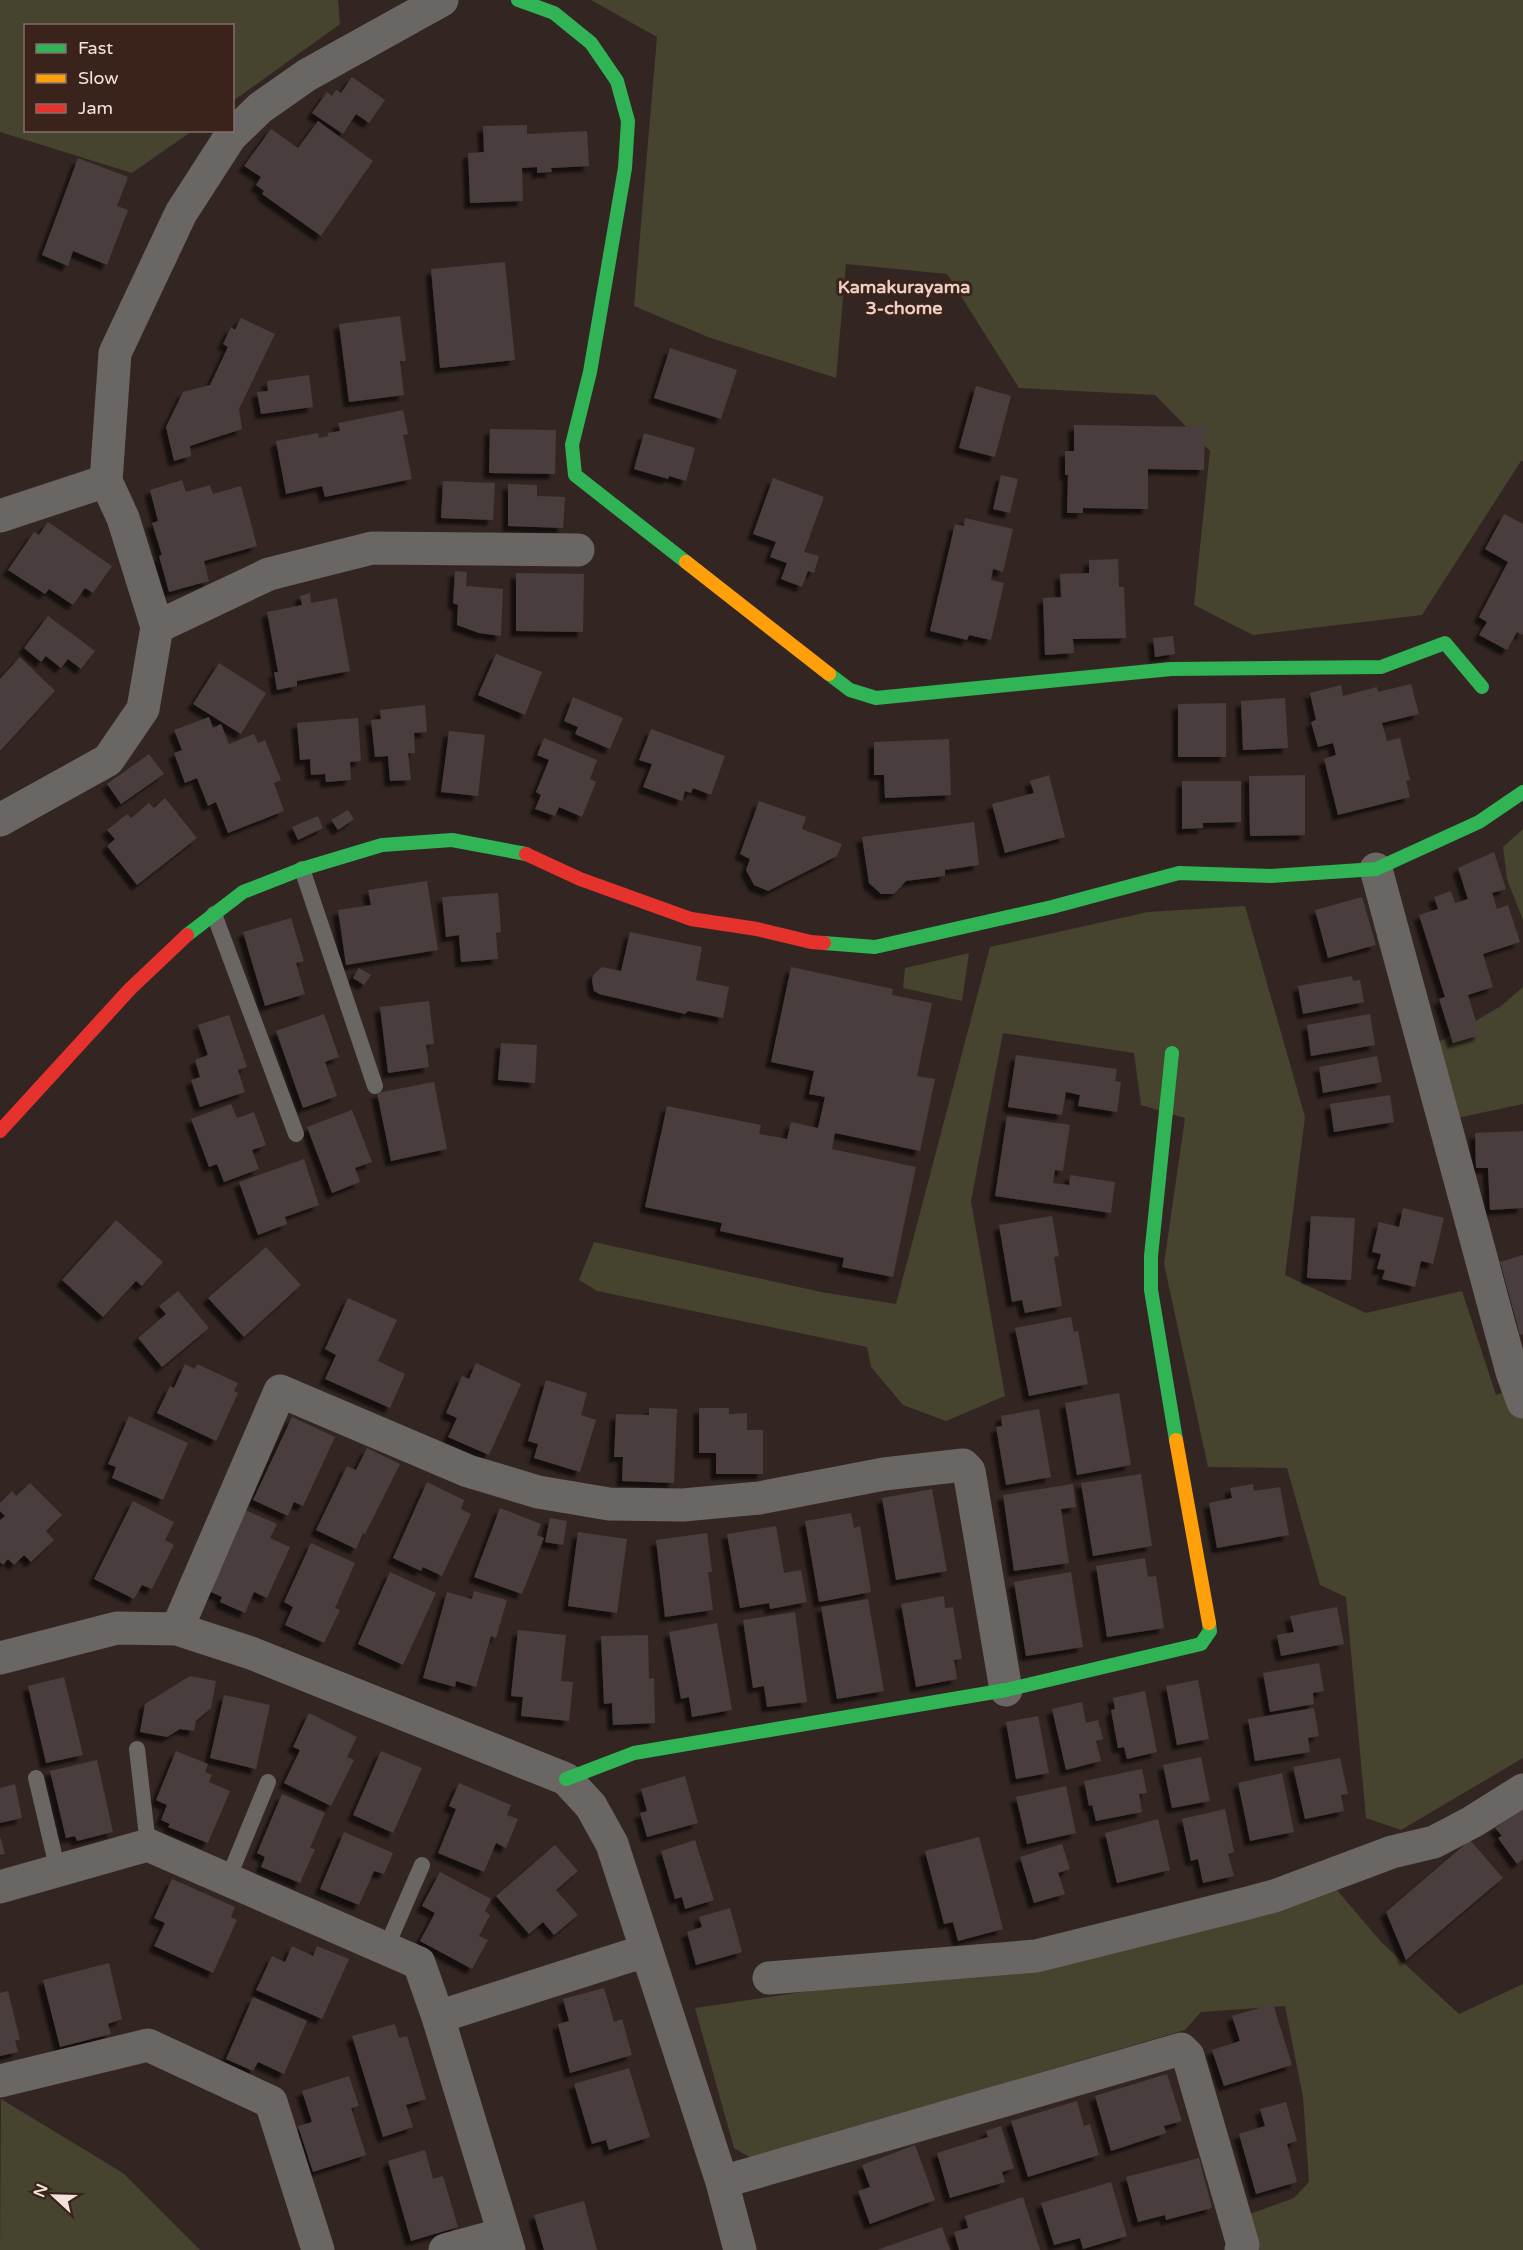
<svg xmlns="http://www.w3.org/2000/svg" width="1523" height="2250" viewBox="0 0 1523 2250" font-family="'Varela Round',sans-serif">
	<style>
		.green { fill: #46432f }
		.building { fill: #483e3c; filter: url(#shadow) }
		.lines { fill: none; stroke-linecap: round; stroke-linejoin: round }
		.lane { stroke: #6a6663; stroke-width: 16 }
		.street { stroke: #6a6663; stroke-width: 33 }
		.fast { stroke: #30b455; stroke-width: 14 }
		.slow { stroke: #ff9f0a; stroke-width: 14 }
		.jam { stroke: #e5322d; stroke-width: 14 }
		.labels { text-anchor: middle; stroke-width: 6; stroke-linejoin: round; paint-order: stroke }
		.neighbourhood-label { font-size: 18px; font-weight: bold; fill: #eecfc5; stroke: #3a231b }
	</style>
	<defs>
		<filter id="shadow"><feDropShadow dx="-5.5" dy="5.5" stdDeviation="1.5" flood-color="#0009"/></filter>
	</defs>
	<rect width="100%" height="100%" fill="#332622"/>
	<path class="green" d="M0,0H338L340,24L233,101L232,26H26V130L192,131L132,173L0,132Z
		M591,0H1523V461H1521L1422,615L1253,635L1194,605L1210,451L1155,395L1019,388L947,274L846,264L836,378L708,337L634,306L657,37Z
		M1523,829V920L1507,879L1503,847Z
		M1245,906L1305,1117L1285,1275L1366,1313L1462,1291L1496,1395L1523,1386V1758L1401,1830L1366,1818L1346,1597L1320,1585L1287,1468L1208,1467L1164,1264L1185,1118L1141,1105L1134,1053L1003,1033L971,1201L1005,1396L946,1421L903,1405L871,1367L867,1347L597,1291L579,1280L594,1242L821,1292L896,1304L990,947L1148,912Z
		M969,953L962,1001L903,988L905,968Z
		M1523,987V1104L1457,1118L1434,1045L1501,1006Z
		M1336,1889L1382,1943L1459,2014L1523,1984V2250H1254L1250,2214L1294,2198L1309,2182L1303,2097L1285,2006L1201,2012L1185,2030L751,2158L734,2148L695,2008L889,1979Z
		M1,2099L123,2173L200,2250H0Z"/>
	<path class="building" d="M352,77L385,100L369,123L356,114L343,134L312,113L327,92L332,96L336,90L341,93Z
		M318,121L373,161L321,236L262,194L264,191L256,185L261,177L244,166L271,129L298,148Z
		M527,125V134L587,131L589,166L551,168L552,172L537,173V167L522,168L523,201L470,203L468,153L484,152L483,126Z
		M78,158L128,177L117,206L128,210L107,265L73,251L68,266L42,255Z
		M505,262L515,360L440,368L431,269Z
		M400,316L406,361H400L404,395L349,402L339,324Z
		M241,318L275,334L239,409L242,429L190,446L191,456L174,461L166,427L183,392L210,385L228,347L223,344L231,327L235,330Z
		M670,348L737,370L721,419L654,398Z
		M309,375L313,407L261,414L257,392L268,391L267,381Z
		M976,386L1011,396L995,457L959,448Z
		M403,410L408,434L403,435L412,479L325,497L322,486L286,494L276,441L318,433L319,438L328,436V433L340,431L338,423Z
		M1074,425L1205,427L1204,470L1148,469V509L1083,508V513H1067L1068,475H1065V451H1074Z
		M490,429L556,430L555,474L489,473Z
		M644,433L695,448L686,481L669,476L668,479L634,469Z
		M1001,475L1018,479L1010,513L993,509Z
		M773,478L824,497L804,552L819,556L814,573L808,571L802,587L781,579L787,563L770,557L776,542L753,534Z
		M182,480L186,492L210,485L213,494L241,486L257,546L204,561L209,581L169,592L159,556L162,555L152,523L158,521L150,490Z
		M443,481L495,483L493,520L441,518Z
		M508,484L537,485V496L565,497L563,528L508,526Z
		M1504,514L1523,524V635L1517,632L1507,650L1479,635L1487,622L1479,617L1508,562L1485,549Z
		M965,518L1013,529L1003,572L993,569L991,580L1004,583L991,640L969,635L967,640L930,631L955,524L964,526Z
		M48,522L112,566L93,593L85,588L73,605L49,589L45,594L8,570L34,532L39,535Z
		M1118,559L1119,587H1124L1126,638L1073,639L1074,653L1045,655L1043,598L1061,597L1060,574L1089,573V560Z
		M455,571L467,572L466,586L503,589L501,636L479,633L457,625L458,605L453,603Z
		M516,573L584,574L583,632L516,631Z
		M310,593L311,603L337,598L350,671L297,681V686L277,690L274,672H278L267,612L302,605L300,596Z
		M48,616L95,651L81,669L68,659L61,668L46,656L41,662L24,648Z
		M1173,636L1175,654L1155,657L1153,638Z
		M496,654L542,672L525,715L478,695Z
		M20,657L55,691L0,751V679Z
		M219,663L266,693L241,734L193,704Z
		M1411,684L1419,714L1382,723L1387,741L1400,738L1410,780L1406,781L1410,797L1338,815L1324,759L1336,755L1333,743L1318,747L1311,722L1316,720L1310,693L1341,685L1343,696L1377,687L1378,692Z
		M573,697L623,718L610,749L575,734L578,727L564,721Z
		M1285,698L1288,748L1243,750L1241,701Z
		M1226,703V757H1178V704Z
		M425,705L427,732L414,733L415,753H408L411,780L390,781L388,756L375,757L371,720L381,719L380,710Z
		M209,717L213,728L221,724L229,744L254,734L258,743L265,740L281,780L274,783L284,811L228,833L216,802L208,806L197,778L185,783L174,753L182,750L174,730Z
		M358,718L361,761L350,762L351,780L326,782L325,774L311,775L310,759L300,760L297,723Z
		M651,729L725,756L711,795L693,788L691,793L685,791L682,801L643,787L652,764L639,760Z
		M449,731L485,735L478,796L441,792Z
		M544,738L597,760L590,779L596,782L582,817L559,807L555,816L535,809L541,795L536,792L549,760L537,755Z
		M949,739L951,795L885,798L884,775H874V742Z
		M149,754L164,774L121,804L107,784Z
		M1049,775L1065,837L1005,853L992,804L1034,793L1030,781Z
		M1305,775V835L1250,836L1249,776Z
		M1182,781H1241V822L1203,823V828L1182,829Z
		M165,798L197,838L137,885L107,846L115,839L107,830L127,814L131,818L149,803L154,808Z
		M759,801L806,817L802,829L842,844L837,856L768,891L754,885L746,870L750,859L740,854Z
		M348,810L354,819L338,830L331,820Z
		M318,816L323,828L298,840L292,827Z
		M974,822L979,865L945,870V876L906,881L894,894H881L869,883L862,837Z
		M1494,852L1506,889L1492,893L1497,909L1508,905L1520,942L1483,954L1493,987L1468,995L1480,1035L1453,1043L1439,999L1445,997L1419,915L1438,909L1434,897L1451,891L1455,903L1468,899L1458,868Z
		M427,881L438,950L346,965L338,910L371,905L368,890Z
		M498,893L501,932L496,933L498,959L461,962L459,935L446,937L442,897Z
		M1362,897L1376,945L1328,958L1315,910Z
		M291,918L304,961L296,963L305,994L265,1006L243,932Z
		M630,932L702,947L696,980L729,987L723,1018L688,1011L685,1014L599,994L594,991L592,981L593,975L602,967L621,971Z
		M791,967L893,989L892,995L932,1003L917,1076L935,1079L920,1151L835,1133L832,1149L916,1167L893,1277L842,1267L844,1258L720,1231L722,1223L645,1207L667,1106L761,1125L759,1134L787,1139L791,1122L818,1128L825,1097L809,1094L814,1071L771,1062Z
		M359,968L371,975L364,985L353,978Z
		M1352,976L1353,981L1360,980L1364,1002L1303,1014L1298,986Z
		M429,1001L434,1044L426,1045L429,1067L388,1073L380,1007Z
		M324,1014L339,1057L325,1062L337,1096L303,1108L276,1031Z
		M1370,1014L1375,1045L1311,1056L1307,1025Z
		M229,1015L247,1067L238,1070L245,1092L200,1107L191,1080L200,1077L195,1060L208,1055L198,1025Z
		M501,1043L537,1045L535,1083L498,1080Z
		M1016,1055L1117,1069L1115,1081L1121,1082L1117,1112L1078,1106L1080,1095L1066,1092L1062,1115L1008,1107Z
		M1377,1056L1382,1082L1323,1093L1319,1067Z
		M434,1082L447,1149L391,1161L377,1093Z
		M1390,1095L1394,1122L1334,1132L1330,1104Z
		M231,1104L237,1118L254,1112L266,1145L252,1150L259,1169L224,1182L217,1164L209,1167L191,1119Z
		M352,1110L372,1162L355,1168L360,1182L332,1193L307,1127Z
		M1007,1116L1070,1125L1063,1171L1055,1170L1053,1183L1069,1185L1070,1175L1115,1182L1111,1213L995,1196Z
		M1523,1131V1208L1490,1210L1488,1168H1476L1475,1133Z
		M304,1159L319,1205L285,1217L287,1224L258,1235L239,1182Z
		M1403,1208L1444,1218L1433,1264L1421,1261L1415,1287L1382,1279L1385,1270L1377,1269L1381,1254L1372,1252L1379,1222L1399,1227Z
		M1052,1216L1059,1256L1054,1257L1062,1306L1025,1313L1022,1300L1012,1302L999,1225Z
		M1311,1216L1355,1218L1351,1280L1307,1278Z
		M116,1220L163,1262L142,1286L136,1281L103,1317L62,1280Z
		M266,1247L301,1285L244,1337L208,1298Z
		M1523,1255V1334L1520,1335L1500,1262Z
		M178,1291L209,1328L162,1367L138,1338L166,1314L159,1306Z
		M348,1298L397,1320L378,1361L405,1374L390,1408L325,1379L336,1355L325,1349Z
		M1071,1317L1074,1332L1078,1331L1088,1384L1029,1396L1015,1328Z
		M476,1363L521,1384L489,1455L448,1437L457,1418L446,1413L462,1376L469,1379Z
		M185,1364L195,1369L197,1364L238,1383L234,1391L238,1393L216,1441L157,1413L170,1386L174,1388Z
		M546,1380L587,1393L581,1415L596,1420L580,1472L534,1458L538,1444L528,1441Z
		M1119,1393L1131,1465L1077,1475L1065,1403Z
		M649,1408L677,1409L674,1483L622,1481L623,1457H614L616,1414L649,1415Z
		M699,1408H729V1414L747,1413V1430H763V1474H716V1453H699Z
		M1039,1409L1051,1477L1006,1485L996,1427L1002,1426L1001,1416Z
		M129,1416L188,1443L163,1500L112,1478L116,1467L108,1464Z
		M292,1417L335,1437L303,1506L294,1502L288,1516L253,1500Z
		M367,1448L400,1464L365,1534L363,1533L356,1549L316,1530L347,1466L356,1470Z
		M1141,1474L1152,1546L1093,1556L1081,1483Z
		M427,1482L464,1500L461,1509L471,1514L442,1576L423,1567L421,1571L393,1558Z
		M30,1483L62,1515L46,1531L54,1540L31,1562L24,1555L14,1565L8,1559L3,1565L0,1562V1520L5,1516L0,1511V1503L12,1491L16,1496Z
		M1073,1484L1076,1507L1061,1509L1069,1563L1014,1571L1003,1495Z
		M1253,1484L1254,1491L1280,1487L1289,1535L1217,1548L1209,1503L1232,1498L1230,1488Z
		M932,1489L947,1571L896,1580L882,1498Z
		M133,1501L174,1522L165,1540L174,1545L152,1589L142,1585L134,1599L94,1579Z
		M500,1508L541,1524L537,1535L544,1538L522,1594L474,1577Z
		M245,1510L277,1524L270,1538L290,1547L267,1598L254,1592L245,1613L220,1602L222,1597L209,1591Z
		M851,1513L854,1528L860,1526L871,1592L819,1602L805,1521Z
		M550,1518L567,1521L563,1545L545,1542Z
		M776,1526L784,1573L801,1570L807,1602L770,1609L769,1603L740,1608L727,1534Z
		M578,1532L627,1539L617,1613L568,1606Z
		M707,1533L712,1572H708L713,1610L665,1617L656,1540Z
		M311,1543L355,1563L335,1608L340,1610L324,1643L285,1625L293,1607L284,1602Z
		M1145,1558L1148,1577L1156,1576L1164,1628L1107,1637L1096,1566Z
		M390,1572L436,1593L403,1665L358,1644Z
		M1071,1572L1083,1647L1026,1656L1014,1582Z
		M474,1591L507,1600L496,1638L491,1636L476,1687L456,1681L455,1687L423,1678L447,1592L472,1599Z
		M944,1596L945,1608L953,1607L962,1659L954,1660L957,1679L916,1687L901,1604Z
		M868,1599L884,1691L837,1699L821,1607Z
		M1337,1607L1344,1644L1281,1656L1277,1635L1294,1632L1290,1616Z
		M795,1612L807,1702L767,1707L764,1686L753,1688L743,1620Z
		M717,1623L732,1710L692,1717L689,1697L681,1699L669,1632Z
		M518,1630L566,1635L561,1681L573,1682L569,1721L521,1716L523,1697L511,1696Z
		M648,1635L649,1679L654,1678L655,1723L613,1725L612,1703L604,1704L601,1636Z
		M1319,1663L1324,1691L1313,1693L1314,1704L1270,1712L1263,1673Z
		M190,1676L216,1681L211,1708L196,1721L194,1731L180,1729L167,1737L140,1732L145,1704Z
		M64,1677L83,1755L46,1763L28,1686Z
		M1198,1680L1209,1739L1177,1745L1166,1686Z
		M1145,1691L1157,1752L1127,1759L1124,1747L1118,1748L1111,1710L1115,1709L1113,1698Z
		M224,1695L270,1705L256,1769L210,1758Z
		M1082,1702L1086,1723L1098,1720L1103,1739L1096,1741L1101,1761L1066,1770L1052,1709Z
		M1314,1708L1319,1736L1308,1738L1310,1752L1255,1761L1248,1719Z
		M309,1713L357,1737L347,1757L354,1760L331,1806L284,1783L300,1750L293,1747Z
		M1038,1716L1049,1773L1016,1779L1006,1722Z
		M176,1751L208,1764L205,1772L212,1775L209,1782L230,1791L208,1843L168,1827L170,1824L161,1820L167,1805L156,1800Z
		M381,1751L422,1768L393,1833L353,1815Z
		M1201,1757L1210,1801L1172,1808L1163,1765Z
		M1340,1758L1348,1794L1341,1795L1344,1811L1305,1819L1293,1767Z
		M97,1760L113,1832L77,1841L75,1836L66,1838L50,1771Z
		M1142,1769L1147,1793L1139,1794L1142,1812L1096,1821L1092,1805L1089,1806L1084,1781Z
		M1282,1773L1294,1832L1250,1841L1238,1783Z
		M685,1776L698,1823L647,1837L640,1813L647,1811L641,1789Z
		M459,1783L511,1805L507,1815L518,1819L506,1848L496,1843L484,1872L438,1853L456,1809L449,1806Z
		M15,1784L22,1818L0,1823V1788Z
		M1066,1786L1076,1833L1027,1844L1016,1797Z
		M282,1794L325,1813L310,1848L315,1849L300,1883L261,1867L265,1857L257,1853Z
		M1523,1807V1859L1517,1864L1498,1838L1502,1836L1495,1828Z
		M1225,1809L1234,1852L1228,1854L1234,1876L1203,1883L1198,1859L1191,1861L1182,1819Z
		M1158,1819L1170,1870L1117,1883L1105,1833Z
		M344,1832L393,1853L384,1874L374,1871L359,1905L320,1889Z
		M0,1836L5,1854L0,1855Z
		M979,1837L1003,1929L958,1941L953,1922L944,1924L925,1851Z
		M695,1840L714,1900L685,1909L682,1897L675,1899L661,1851Z
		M1470,1840L1503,1878L1406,1960L1386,1912Z
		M1062,1844L1070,1869L1058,1873L1065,1894L1034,1903L1020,1857Z
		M555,1845L578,1871L556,1890L578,1915L554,1935L543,1922L529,1934L496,1896Z
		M440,1872L491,1899L485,1911L490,1915L479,1936L488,1940L472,1969L420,1941L435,1913L422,1906Z
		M172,1879L235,1907L231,1917L237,1920L213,1973L154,1946L165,1923L154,1918Z
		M730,1908L742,1952L696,1965L687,1932L702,1927L699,1917Z
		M292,1946L313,1956L317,1946L349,1959L322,2019L256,1990L272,1956L285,1962Z
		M109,1963L122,2019L108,2024L111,2034L60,2047L43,1980Z
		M604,1988L614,2022L622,2019L632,2055L570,2073L558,2024L569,2021L563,1999Z
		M8,1991L20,2040H15L18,2052L0,2056V1993Z
		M253,1997L307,2021L284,2074L258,2062L253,2071L226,2059Z
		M1273,2004L1292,2065L1224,2086L1212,2050L1240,2041L1232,2016Z
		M395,2024L399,2038L407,2036L426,2099L406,2105L413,2127L383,2137L352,2036Z
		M629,2068L650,2137L609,2150L606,2140L592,2144L574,2084Z
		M1167,2074L1182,2121L1164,2126L1166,2133L1111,2151L1095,2096Z
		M349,2076L359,2106L351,2108L366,2155L313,2172L298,2126L312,2122L302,2091Z
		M1077,2101L1084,2126L1090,2124L1099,2155L1028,2177L1011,2121Z
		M1286,2102L1297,2141L1287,2144L1297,2182L1256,2194L1239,2134L1265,2126L1260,2109Z
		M1001,2126L1014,2168L1002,2172L1005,2182L950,2198L937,2153L988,2137L986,2131Z
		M915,2145L935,2200L870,2224L858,2191L870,2187L862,2165Z
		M425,2150L433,2179L443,2176L458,2227L411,2241L388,2161Z
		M1199,2158L1212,2208L1166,2220L1165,2215L1138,2222L1126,2177Z
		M1111,2182L1127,2236L1083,2249L1080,2238L1054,2245L1041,2203Z
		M1023,2197L1040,2250H959L954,2232L968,2228L965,2216Z
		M584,2201L597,2250H544L534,2215Z
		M942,2227L950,2250H877Z"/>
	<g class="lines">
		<path class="lane" d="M302,869L375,1086
			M214,914L296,1134
			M137,1749L148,1845
			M36,1778L58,1871
			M228,1879L268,1782
			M386,1948L422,1865"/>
		<path class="street" d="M106,481L115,353L181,213L230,137L260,108L307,75L442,0
			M0,516L106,481L123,518L157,627L143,709L108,760L0,820
			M157,627L269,574L372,548L578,550
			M1376,869L1512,1372L1523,1369
			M1512,1372L1523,1402
			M177,1629L280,1391L468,1471L538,1492L609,1504L683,1505L759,1498L884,1474L963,1465L969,1471L1006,1690
			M0,1658L117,1628L177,1629L251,1653L566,1779L591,1806L612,1844L722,2182L740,2250
			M0,1887L148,1845L419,1963L438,2017L509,2250
			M769,1978L1036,1956L1244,1904L1274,1896L1392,1852L1434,1842L1472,1822L1523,1790
			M438,2017L629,1956L646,1953
			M0,2081L148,2045L271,2102L318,2250
			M722,2182L1181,2049L1188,2056L1243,2245L1241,2250
			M445,2250L504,2234"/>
		<path class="fast" d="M518,0L554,13L591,43L617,81L628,121L625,168L590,372L572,445L575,475L686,562
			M829,674L850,690L876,698L1171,669L1381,667L1445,643L1482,687
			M187,935L243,892L302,869L382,845L452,840L526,854
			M824,943L875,947L1052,907L1179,873L1271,876L1376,869L1479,822L1523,792
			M1172,1053L1151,1256V1290L1176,1440
			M566,1779L634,1753L1006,1690L1201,1644L1210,1631L1209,1623"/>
		<path class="slow" d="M686,562L829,674
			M1176,1440L1209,1623"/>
		<path class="jam" d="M526,854L580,879L691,919L757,929L811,942L824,943
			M0,1131L130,989L187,935"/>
	</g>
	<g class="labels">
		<g class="neighbourhood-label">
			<text x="904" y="293">Kamakurayama<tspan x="904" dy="21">3-chome</tspan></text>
		</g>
	</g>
	<rect x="24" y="24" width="210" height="108" fill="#3a231b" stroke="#846f69" stroke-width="1.5"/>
	<rect x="36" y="44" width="30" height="9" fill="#30b455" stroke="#846f69" stroke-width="1.5"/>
	<text x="78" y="54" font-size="18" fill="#f2e2dd">Fast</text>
	<rect x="36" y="74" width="30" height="9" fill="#ff9f0a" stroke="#846f69" stroke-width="1.5"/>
	<text x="78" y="84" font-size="18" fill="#f2e2dd">Slow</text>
	<rect x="36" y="104" width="30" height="9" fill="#e5322d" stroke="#846f69" stroke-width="1.5"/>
	<text x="78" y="114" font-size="18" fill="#f2e2dd">Jam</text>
	<g transform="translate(54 2196) rotate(292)" stroke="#3a231b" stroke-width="4.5" paint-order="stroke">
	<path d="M0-4.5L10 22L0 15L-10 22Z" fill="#f2e2dd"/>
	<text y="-9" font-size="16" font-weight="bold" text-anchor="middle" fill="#f2e2dd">N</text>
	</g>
</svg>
